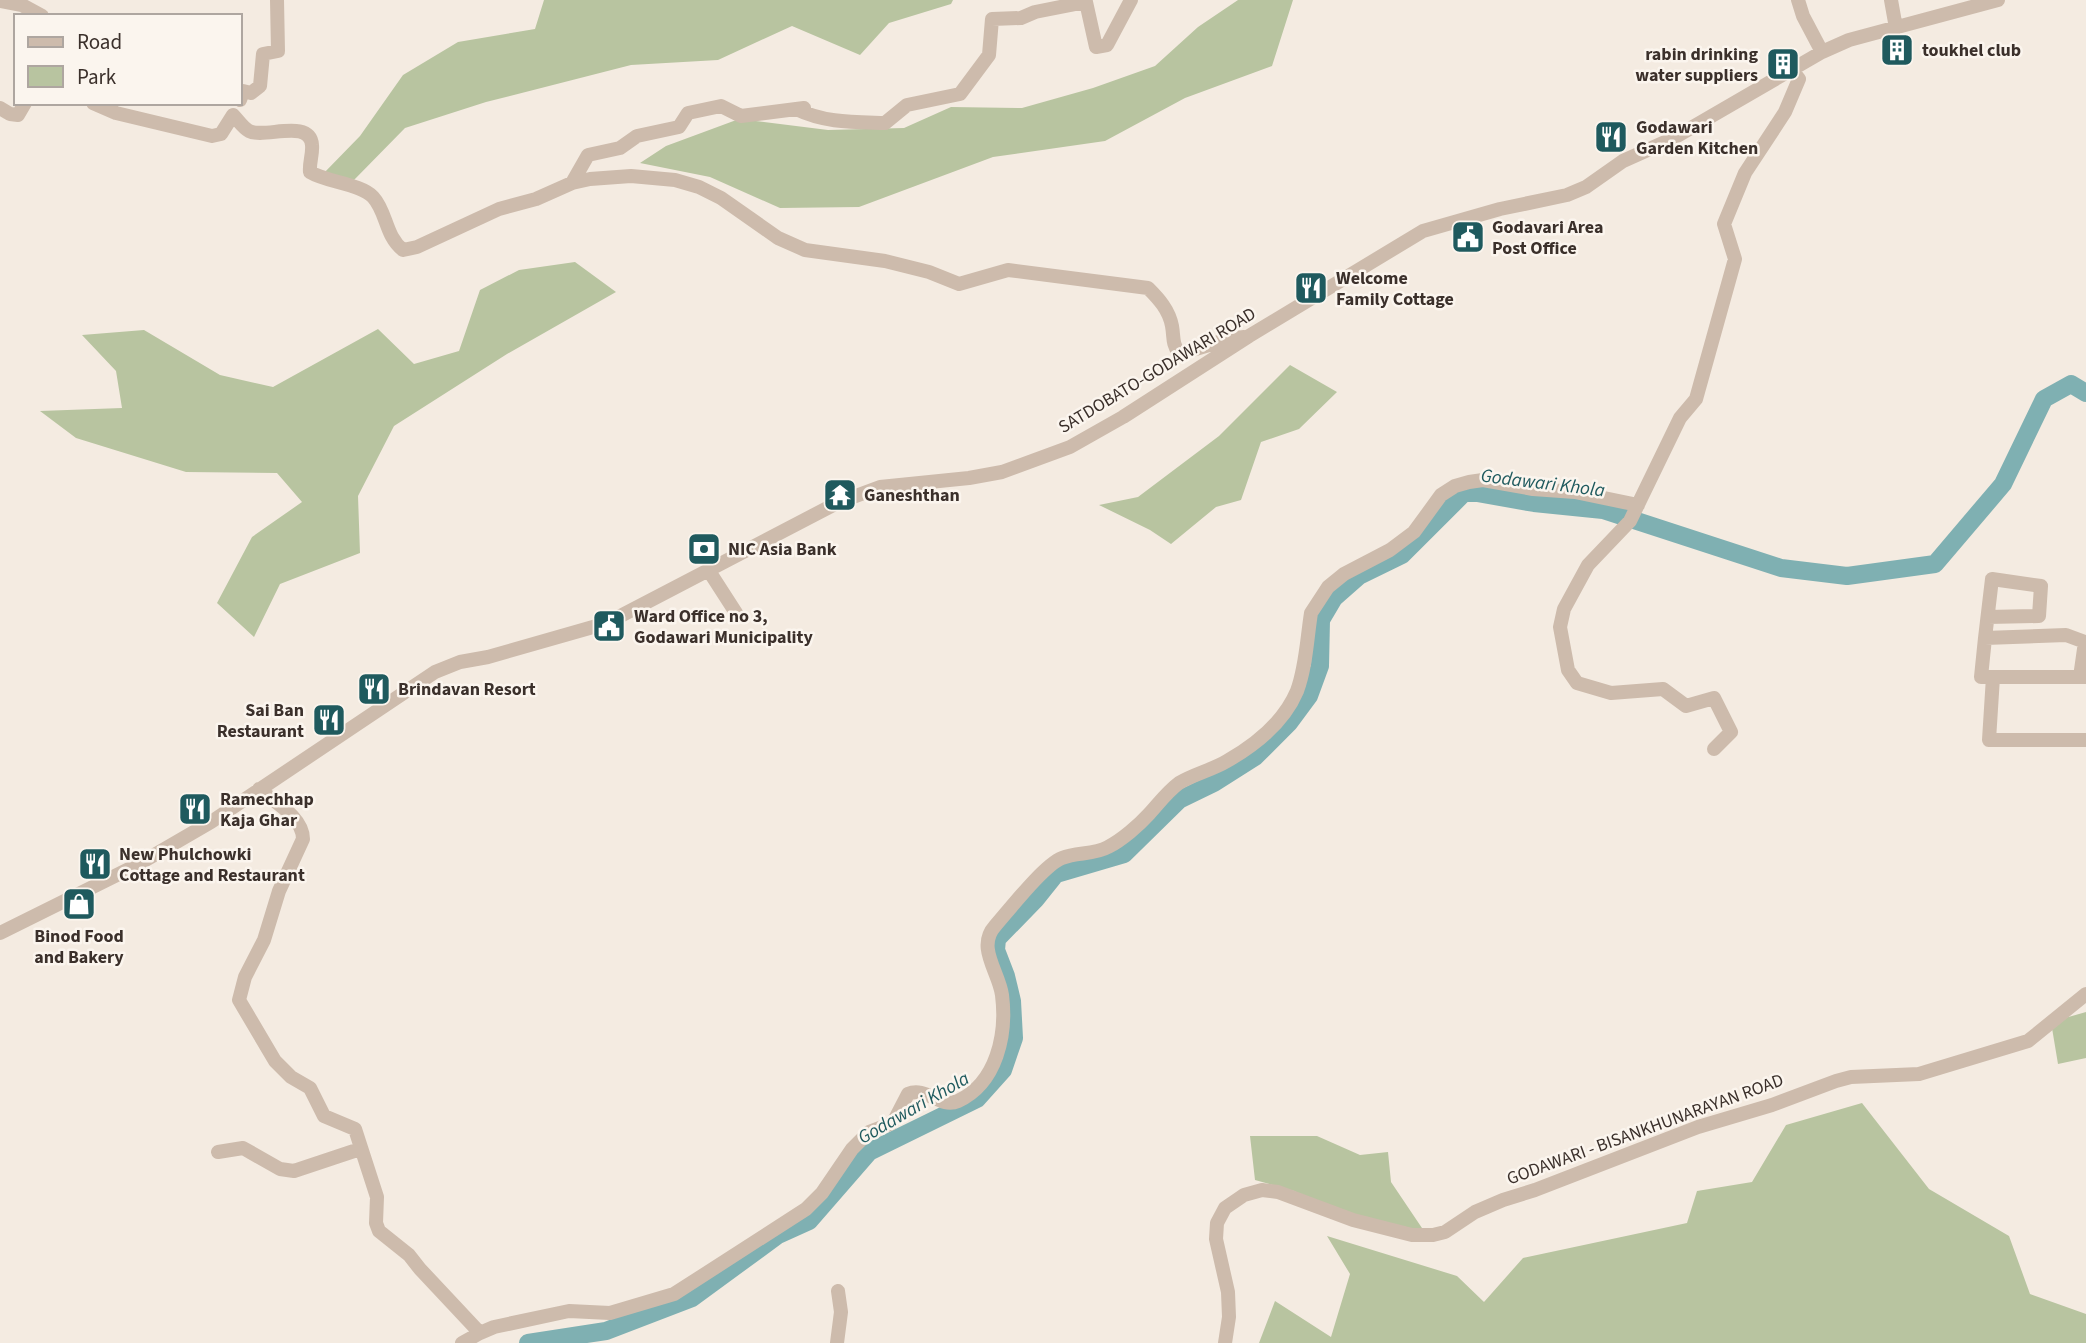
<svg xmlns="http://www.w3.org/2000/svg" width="2086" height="1343" viewBox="0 0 2086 1343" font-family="'Source Sans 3',sans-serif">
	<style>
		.green { fill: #b8c4a0 }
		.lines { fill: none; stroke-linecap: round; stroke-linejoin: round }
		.river { stroke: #7fb0b2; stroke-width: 18 }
		.minor { stroke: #cdbbac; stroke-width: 14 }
		.labels { text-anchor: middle; stroke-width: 5; stroke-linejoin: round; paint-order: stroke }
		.poi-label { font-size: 18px; font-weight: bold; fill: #3b302b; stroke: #fbf5ee; text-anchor: start }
		.street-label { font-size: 18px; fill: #3b302b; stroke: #fbf5ee }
		.water-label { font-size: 19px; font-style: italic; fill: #1f5a5e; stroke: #fbf5ee }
	</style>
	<rect width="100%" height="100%" fill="#f4ebe1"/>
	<path class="green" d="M544,0H953L951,4L889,23L860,55L792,26L718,60L631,65L486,102L405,128L354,180L323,174L360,136L403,75L458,42L535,29Z
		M1238,0H1293L1272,66L1185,98L1105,141L993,157L859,207L780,208L710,177L640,163L666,146L739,119L828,130L904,128L951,107L1022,108L1093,88L1155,66L1198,27Z
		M575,262L616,292L507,354L394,426L358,496L360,553L280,584L254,637L217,603L252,537L302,502L277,473L186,472L76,438L40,411L122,408L116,371L82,335L144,330L220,375L273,387L378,329L414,364L459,351L480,290L519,270Z
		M1290,365L1337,392L1299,429L1261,442L1241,500L1216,507L1171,544L1150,530L1099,505L1138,497L1219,436Z
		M2086,1012V1058L2058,1064L2051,1022Z
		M1862,1103L1929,1189L2009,1236L2030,1294L2086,1314V1343H1259L1275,1301L1331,1337L1350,1274L1327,1236L1457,1276L1484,1302L1523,1258L1687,1223L1697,1191L1752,1182L1786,1125Z
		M1250,1136H1317L1360,1155L1388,1152L1391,1182L1424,1231L1344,1216L1294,1191L1255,1180Z"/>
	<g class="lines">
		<path class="river" d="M528,1343L606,1331L692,1298L778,1235L809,1221L869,1152L977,1099L1003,1070L1014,1038L1012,1001L1006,976L996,950L997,939L1036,899L1056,874L1124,854L1179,800L1214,783L1255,757L1289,723L1309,696L1320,666L1321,620L1334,598L1359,576L1402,555L1464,493H1477L1534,503L1603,510L1781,568L1847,576L1935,564L2003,484L2044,399L2071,384L2086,393"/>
		<path class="minor" d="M1798,0L1803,16L1822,52
			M1891,0L1896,28
			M0,1L22,5L42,16
			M240,100L243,91L251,93L260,86L263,54L278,51L277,0
			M93,103L116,113L212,136L221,134L233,115C238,120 243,128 249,131C264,139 310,118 312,145C313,154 309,163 310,172C326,182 361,184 373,197C387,212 385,236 403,250L417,247L499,209L536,199L572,183L590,179L631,176L675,180L699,187L721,198L778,238L805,250L885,261L929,272L959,284L1008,270L1148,288C1159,299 1169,310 1172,326C1174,337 1172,344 1179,353C1201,349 1221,339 1244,337
			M0,108L10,114L18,115L25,103
			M796,109C825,123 853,122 885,123L907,105L960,94L989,55L992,19L1021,18L1035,12L1086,2L1096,47L1107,45L1131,0
			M572,183L588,155L620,148L637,136L679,127L688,113L721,106L741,116L804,108
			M709,571L738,616
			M1985,638L1992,579L2041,586L2039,616L1988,617
			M1993,677H1981L1985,638L2066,635L2085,642L2080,677
			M2086,677H1993L1989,740H2086
			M1714,749L1731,732L1714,698L1686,706L1663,689L1611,693L1577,683L1568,670L1560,627L1564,609L1588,565L1630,521L1680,418L1696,399L1735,259L1724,224L1745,173L1785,112L1799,79L1792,70
			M259,789C274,802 303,817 303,839L279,891L264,940L245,977L239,1000L275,1061L291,1077L310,1088L324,1116L355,1129L377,1197L376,1223L379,1231L409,1255L420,1269L480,1333L462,1343
			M0,933L137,865L211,822L435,672L460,662L488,657L607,623L837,503L880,487L969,478L1002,472L1070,447L1123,417L1249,336L1423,231L1500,209L1567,195L1586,187L1623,161L1672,139L1822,52L1849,40L1998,0
			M218,1152L243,1148L280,1169L294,1171L360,1149
			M480,1333L494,1327L569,1311L610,1313L674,1294L806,1209L822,1193L852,1149L869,1132L890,1124L895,1119L908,1094C926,1086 940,1109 958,1101C997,1083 1007,1034 1002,995C999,972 976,947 995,926C1010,909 1044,865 1062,858C1077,852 1094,855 1108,847C1122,840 1139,825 1149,814C1159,803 1167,792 1179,783C1194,774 1212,770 1227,761C1255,745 1284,722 1297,691C1306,667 1307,638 1311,613L1328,587L1344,574L1390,550L1414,532L1441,495L1455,486L1469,482L1483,480L1533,489L1575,492L1638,505
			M837,1343L841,1312L838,1291
			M1225,1343L1229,1317L1228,1292L1216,1239L1217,1223L1225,1208L1244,1195L1262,1190L1278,1192L1353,1220L1412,1235H1433L1445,1232L1475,1212L1503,1200L1535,1190L1698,1127L1772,1105L1836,1081L1851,1077L1919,1074L2028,1041L2086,994"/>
	</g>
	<defs>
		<symbol id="building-square" viewBox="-11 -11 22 22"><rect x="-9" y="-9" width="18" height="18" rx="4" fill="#1f5a5e" stroke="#fbf5ee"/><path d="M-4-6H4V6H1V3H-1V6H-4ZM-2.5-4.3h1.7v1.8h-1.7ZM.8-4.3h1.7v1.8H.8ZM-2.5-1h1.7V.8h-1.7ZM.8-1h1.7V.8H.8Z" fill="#fff"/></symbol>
		<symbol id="restaurant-square" viewBox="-11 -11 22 22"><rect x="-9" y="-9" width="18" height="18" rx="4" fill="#1f5a5e" stroke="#fbf5ee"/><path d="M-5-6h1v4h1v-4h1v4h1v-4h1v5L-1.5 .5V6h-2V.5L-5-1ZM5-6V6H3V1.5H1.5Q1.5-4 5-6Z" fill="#fff"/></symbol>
		<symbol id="civic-square" viewBox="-11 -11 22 22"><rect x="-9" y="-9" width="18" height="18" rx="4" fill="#1f5a5e" stroke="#fbf5ee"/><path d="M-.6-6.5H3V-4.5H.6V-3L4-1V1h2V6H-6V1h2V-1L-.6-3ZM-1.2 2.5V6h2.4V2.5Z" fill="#fff"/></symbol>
		<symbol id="temple-square" viewBox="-11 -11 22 22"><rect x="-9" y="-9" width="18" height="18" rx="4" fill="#1f5a5e" stroke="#fbf5ee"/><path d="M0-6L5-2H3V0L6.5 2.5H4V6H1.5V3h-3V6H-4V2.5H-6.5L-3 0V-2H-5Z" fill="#fff"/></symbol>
		<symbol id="bank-square" viewBox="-11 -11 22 22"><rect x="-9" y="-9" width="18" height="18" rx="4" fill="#1f5a5e" stroke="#fbf5ee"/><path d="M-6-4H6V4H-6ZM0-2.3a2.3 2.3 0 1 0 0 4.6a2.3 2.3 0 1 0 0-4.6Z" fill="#fff"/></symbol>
		<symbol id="shop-square" viewBox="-11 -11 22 22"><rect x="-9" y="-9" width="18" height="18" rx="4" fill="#1f5a5e" stroke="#fbf5ee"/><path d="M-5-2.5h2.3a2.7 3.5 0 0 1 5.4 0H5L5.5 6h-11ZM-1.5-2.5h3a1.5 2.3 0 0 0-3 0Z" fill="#fff"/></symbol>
	</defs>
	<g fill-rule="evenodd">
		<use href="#building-square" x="1878" y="31" width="38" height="38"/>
		<use href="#building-square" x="1764" y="45" width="38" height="38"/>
		<use href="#restaurant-square" x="1592" y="118" width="38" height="38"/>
		<use href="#civic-square" x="1449" y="218" width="38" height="38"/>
		<use href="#restaurant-square" x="1292" y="269" width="38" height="38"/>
		<use href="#temple-square" x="821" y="476" width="38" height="38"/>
		<use href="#bank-square" x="685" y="530" width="38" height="38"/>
		<use href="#civic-square" x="590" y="607" width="38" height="38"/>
		<use href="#restaurant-square" x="355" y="670" width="38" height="38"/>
		<use href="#restaurant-square" x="310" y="701" width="38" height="38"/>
		<use href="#restaurant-square" x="176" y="790" width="38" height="38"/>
		<use href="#restaurant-square" x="76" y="845" width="38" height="38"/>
		<use href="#shop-square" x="60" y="885" width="38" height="38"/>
	</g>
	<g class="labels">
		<g class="poi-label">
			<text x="1922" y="56">toukhel club</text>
			<text x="1758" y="60" text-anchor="end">rabin drinking<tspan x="1758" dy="21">water suppliers</tspan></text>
			<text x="1636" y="133">Godawari<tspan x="1636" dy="21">Garden Kitchen</tspan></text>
			<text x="1492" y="233">Godavari Area<tspan x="1492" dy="21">Post Office</tspan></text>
			<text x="1336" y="284">Welcome<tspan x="1336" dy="21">Family Cottage</tspan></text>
			<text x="864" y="501">Ganeshthan</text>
			<text x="728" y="555">NIC Asia Bank</text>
			<text x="634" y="622">Ward Office no 3,<tspan x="634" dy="21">Godawari Municipality</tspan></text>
			<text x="398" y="695">Brindavan Resort</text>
			<text x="304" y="716" text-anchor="end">Sai Ban<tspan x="304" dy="21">Restaurant</tspan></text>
			<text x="220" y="805">Ramechhap<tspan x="220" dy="21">Kaja Ghar</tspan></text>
			<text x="119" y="860">New Phulchowki<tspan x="119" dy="21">Cottage and Restaurant</tspan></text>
			<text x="79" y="942" text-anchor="middle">Binod Food<tspan x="79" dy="21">and Bakery</tspan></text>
		</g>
		<g class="street-label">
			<text transform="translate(1157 370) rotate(-31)" y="6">SATDOBATO-GODAWARI ROAD</text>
			<text transform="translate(1645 1129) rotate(-20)" y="6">GODAWARI - BISANKHUNARAYAN ROAD</text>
		</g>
		<g class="water-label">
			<text transform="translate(1543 482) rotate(7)" y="7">Godawari Khola</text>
			<text transform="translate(913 1107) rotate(-30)" y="7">Godawari Khola</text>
		</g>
	</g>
	<rect x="14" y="14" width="228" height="91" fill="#fbf5ee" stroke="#aea6a0" stroke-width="2"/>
	<rect x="28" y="37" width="35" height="10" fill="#cdbbac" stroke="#aea6a0" stroke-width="2"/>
	<text x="77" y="49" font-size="21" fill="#3b302b">Road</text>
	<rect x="28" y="66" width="35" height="21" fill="#b8c4a0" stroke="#aea6a0" stroke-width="2"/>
	<text x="77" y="84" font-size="21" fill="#3b302b">Park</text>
</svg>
